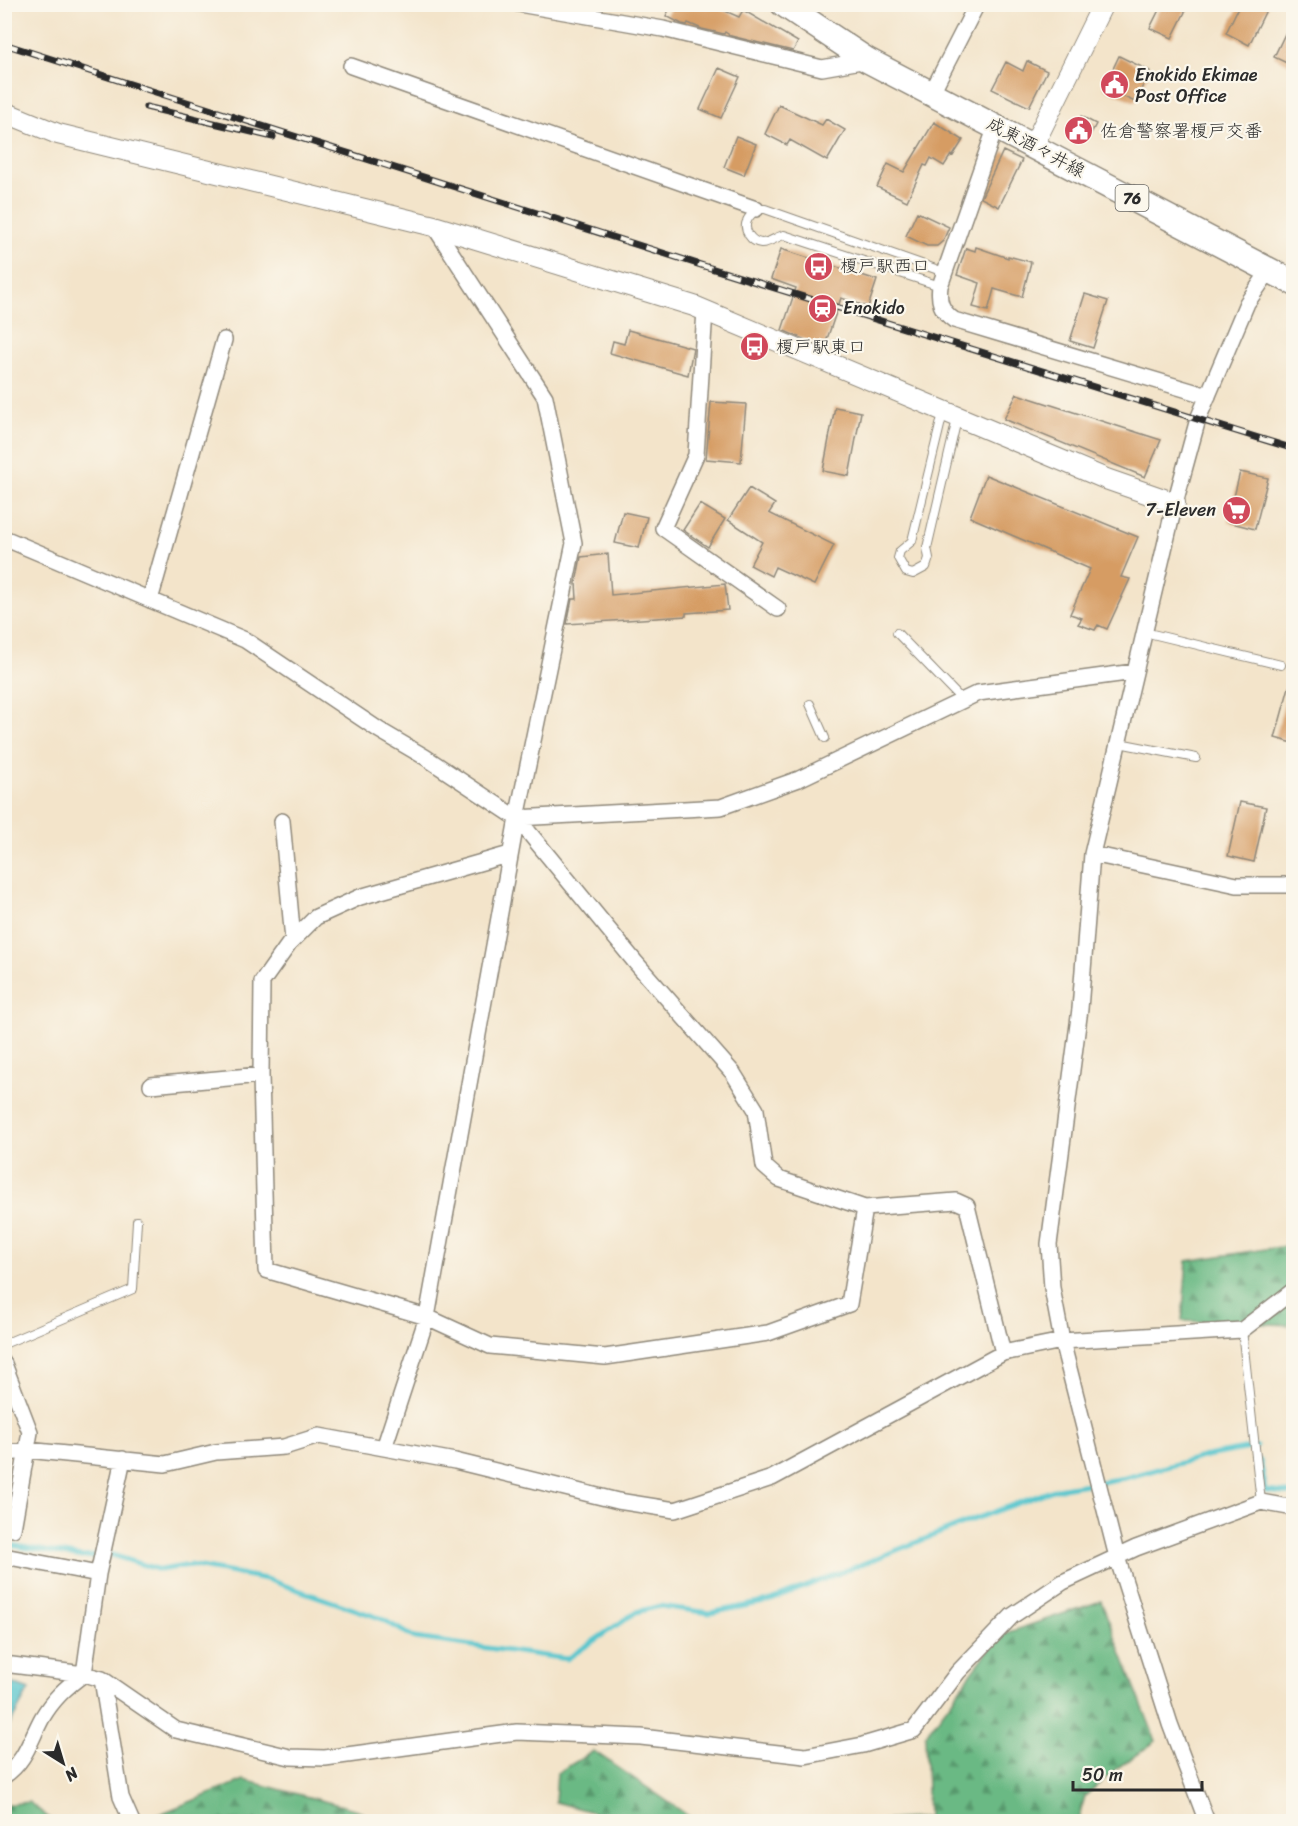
<svg xmlns="http://www.w3.org/2000/svg" width="1298" height="1826" viewBox="0 0 1298 1826" font-family="Sriracha,'Klee One',sans-serif">
	<style>
		.forest { fill: url(#forest-firs); stroke: #4a7258; stroke-width: 1.5 }
		.water { fill: url(#water-ripples); stroke: #42787c; stroke-width: 1.5 }
		.lines { fill: none; stroke-linecap: round; stroke-linejoin: round }
		.stream { stroke: #59c6ce; stroke-width: 5 }
		.building { fill: #d69c63 }
		.service-casing { stroke: #8f887a; stroke-width: 10 }
		.minor-casing { stroke: #8f887a; stroke-width: 18 }
		.tertiary-casing { stroke: #8f887a; stroke-width: 22 }
		.primary-casing { stroke: #8f887a; stroke-width: 27 }
		.service { stroke: #fff; stroke-width: 8 }
		.minor { stroke: #fff; stroke-width: 15 }
		.tertiary { stroke: #fff; stroke-width: 20 }
		.primary { stroke: #fff; stroke-width: 24 }
		.rail-casing { stroke: #2b2b2b; stroke-width: 7 }
		.rail { stroke: #fbf7ec; stroke-width: 4.5; stroke-dasharray: 14; stroke-linecap: butt }
		.labels { text-anchor: middle; stroke-width: 4.5; stroke-linejoin: round; paint-order: stroke }
		.shield { fill: #fbf7ec; stroke: #696865; stroke-width: 1.5 }
		.shield-label { font-size: 16px; font-weight: bold; fill: #2b2b2b }
		.poi-label { font-size: 18px; fill: #2b2b2b; stroke: #fbf7ec; text-anchor: start }
		.street-label { font-size: 18px; fill: #2b2b2b; stroke: #fbf7ec }
	</style>
	<defs>
		<pattern id="forest-firs" width="22" height="20" patternUnits="userSpaceOnUse" patternTransform="scale(1.5)"><rect width="22" height="20" fill="#6ab984"/><path d="M5 1l3.5 6h-7zM16 11l3.5 6h-7z" fill="#57976c"/></pattern>
		<pattern id="water-ripples" width="26" height="14" patternUnits="userSpaceOnUse" patternTransform="scale(1.5)"><rect width="26" height="14" fill="#59c6ce"/><path d="M2 4q2-2 4 0t4 0M15 11q2-2 4 0t4 0" fill="none" stroke="#4aa1a7"/></pattern>
	</defs>
	<rect width="100%" height="100%" fill="#fbf7ec"/>
	<filter id="ink" filterUnits="userSpaceOnUse"><feTurbulence type="fractalNoise" baseFrequency=".0167" numOctaves="2"/><feDisplacementMap in="SourceGraphic" scale="12" xChannelSelector="R" yChannelSelector="G"/><feConvolveMatrix kernelMatrix="1 2 1 2 8 2 1 2 1" color-interpolation-filters="sRGB"/></filter>
	<filter id="wash" filterUnits="userSpaceOnUse"><feTurbulence type="fractalNoise" baseFrequency=".008" numOctaves="4" result="noise"/><feDisplacementMap in="SourceGraphic" scale="24" xChannelSelector="R" yChannelSelector="G"/><feGaussianBlur stdDeviation="1.35" result="paint"/><feColorMatrix in="noise" values="0 0 0 0 0 0 0 0 0 0 0 0 0 0 0 0 0 1.4 0 .05"/><feComposite in="paint" operator="in"/></filter>
	<g filter="url(#wash)">
		<rect width="100%" height="100%" fill="#f3e4ca"/>
		<path class="forest" d="M1293,1245V1325L1182,1321L1187,1261Z
			M1101,1601L1156,1741L1116,1769L1085,1796L1078,1821L863,1822L928,1817L925,1736L1000,1635Z
			M594,1751L696,1821H626L555,1802L557,1773Z
			M244,1780L358,1810L373,1821H147L155,1816Z
			M29,1802L53,1821H5V1805Z"/>
		<path class="water" d="M5,1681L29,1690L5,1733Z"/>
		<g class="lines">
			<path class="stream" d="M1260,1461L1266,1491L1294,1494
				M4,1544L82,1557L112,1555L160,1570L190,1565L266,1579L380,1618L415,1638L567,1659L636,1612L660,1606L710,1613L769,1601L975,1519L1056,1489L1125,1478L1206,1456L1256,1447"/>
		</g>
		<g id="blocks">
			<path class="building" d="M672,4H709L739,17L743,10L798,42L793,51L731,36L725,32L724,34L702,29L688,23L687,25L682,24L666,16Z
				M1162,4H1189L1172,38L1150,28Z
				M1240,4H1269L1249,45L1226,33Z
				M1293,17V66L1274,57Z
				M1119,56L1150,71L1135,102L1104,88Z
				M1027,61L1047,71L1029,107L992,89L1006,62L1023,71Z
				M719,68L740,77L721,118L700,109Z
				M779,105L822,125L826,119L845,130L827,161L790,140L787,145L765,134Z
				M1081,116L1096,124L1087,141L1072,132Z
				M934,122L963,140L953,156L951,155L944,166L931,158L927,166L924,165L907,201L877,187L888,164L904,172Z
				M736,136L756,144L744,175L724,167Z
				M1003,151L1022,160L999,207L981,198Z
				M917,212L949,227L943,241L937,246H927L906,236Z
				M976,247L1008,258V256L1031,262L1022,297L994,289L988,311L973,307L980,283L957,275L966,248L975,251Z
				M781,249L877,280L868,307L841,298L824,348L782,330L796,288L771,279Z
				M1085,294L1108,301L1093,348L1070,341Z
				M628,330L693,348L688,375L610,353L613,341L624,344Z
				M1017,394L1161,440L1145,477L1004,419Z
				M711,402L746,404L741,462L706,459Z
				M835,407L861,412L849,476L823,471Z
				M1240,472L1268,478L1255,529L1228,522Z
				M986,475L1138,537L1121,577L1130,579L1107,629L1098,625L1095,630L1078,624L1082,618L1070,614L1090,569L970,517Z
				M749,488L775,504L769,513L834,545L814,585L775,567L771,576L750,565L762,542L728,520Z
				M700,504L725,519L708,547L683,530Z
				M623,512L647,517L639,548L615,543Z
				M608,554L611,595L725,584L728,610L686,613V616L567,624L572,599H577L576,583L581,557Z
				M1289,687H1293V743L1275,738Z
				M1240,802L1266,807L1254,862L1228,856Z"/>
		</g>
	</g>
	<g filter="url(#ink)">
		<use href="#blocks" fill-opacity="0" stroke="#8f887a" stroke-width="1.5"/>
		<g class="lines">
			<defs>
				<path id="service" d="M940,286L784,235C776,237 769,243 761,243C751,242 743,230 747,221C748,217 754,212 756,209H765L944,272
					M943,413L912,541L900,551L898,558L906,572L913,574L926,567L929,558L927,548L957,419
					M1144,632L1281,665
					M897,633L963,701
					M810,704L825,738
					M1119,743L1196,758
					M1242,1330L1261,1502
					M4,1344L133,1289L137,1221"/>
				<path id="minor" d="M519,4L663,29L822,68L867,60
					M351,66L756,209
					M932,92L977,4
					M996,126L940,286C938,301 941,311 954,320L1208,396
					M705,310L696,455L663,528L778,609
					M4,538L245,640L379,730L425,757L517,818L636,963L733,1073L756,1110L764,1166L779,1179L865,1208L956,1201L967,1206L1003,1353
					M150,600L224,340
					M517,818L721,807L799,779L978,693L1134,672
					M282,821L293,940
					M1092,854L1237,885H1294
					M261,1075L266,1270L427,1317L490,1346L605,1357L768,1333L849,1304L865,1208
					M151,1085L261,1075L262,982L289,944L316,917L360,897L510,854
					M4,1364L30,1432L13,1529L4,1527
					M384,1448L427,1317L517,818L574,543L545,397L434,226
					M4,1454L27,1450L165,1464L216,1452L284,1447L319,1436L455,1461L618,1501L675,1510L772,1478L1003,1353L1062,1341L1242,1330L1294,1290
					M4,1556L98,1574
					M4,1664L84,1674L102,1679L176,1730L290,1757L325,1758L517,1732L641,1737L805,1756L863,1745L914,1730L958,1672L1012,1616L1063,1582L1136,1548L1261,1502L1294,1508
					M102,1679L121,1797L132,1822
					M4,1776C26,1761 30,1740 42,1718C53,1699 66,1687 84,1674L98,1574L123,1459
					M1207,1822L1170,1724L1117,1557L1062,1341L1052,1288L1049,1244L1080,1009L1092,854L1175,503L1198,419L1247,303L1269,271"/>
				<path id="tertiary" d="M4,112L58,134L434,226L694,306L1106,479L1175,503
					M1033,146L1103,4"/>
				<path id="primary" d="M783,4L867,60L1294,283"/>
			</defs>
			<use href="#service" class="service-casing"/>
			<use href="#minor" class="minor-casing"/>
			<use href="#tertiary" class="tertiary-casing"/>
			<use href="#primary" class="primary-casing"/>
			<use href="#service" class="service"/>
			<use href="#minor" class="minor"/>
			<use href="#tertiary" class="tertiary"/>
			<use href="#primary" class="primary"/>
			<defs>
				<path id="rail" d="M4,44L704,266L1294,449
					M146,107L273,137"/>
			</defs>
			<use href="#rail" class="rail-casing"/>
			<use href="#rail" class="rail"/>
		</g>
	</g>
	<defs>
		<symbol id="civic-disc" viewBox="-11 -11 22 22"><circle r="9.5" fill="#d1495b" stroke="#fbf7ec"/><path d="M-.6-6.5H3V-4.5H.6V-3L4-1V1h2V6H-6V1h2V-1L-.6-3ZM-1.2 2.5V6h2.4V2.5Z" fill="#fff"/></symbol>
		<symbol id="bus-disc" viewBox="-11 -11 22 22"><circle r="9.5" fill="#d1495b" stroke="#fbf7ec"/><path d="M-5-6H5V4H4V6H2V4H-2V6H-4V4H-5ZM-3.5-4V0h7V-4ZM-3.5 1.2v1.5H-2V1.2ZM2 1.2v1.5H3.5V1.2Z" fill="#fff"/></symbol>
		<symbol id="station-disc" viewBox="-11 -11 22 22"><circle r="9.5" fill="#d1495b" stroke="#fbf7ec"/><path d="M-3-6H3Q5-6 5-4V2Q5 4 3 4L4.5 6H3L1.5 4h-3L-3 6H-4.5L-3 4Q-5 4-5 2V-4Q-5-6-3-6ZM-3.5-4v3h7v-3ZM-3.5 1v1.5H-2V1ZM2 1v1.5H3.5V1Z" fill="#fff"/></symbol>
		<symbol id="supermarket-disc" viewBox="-11 -11 22 22"><circle r="9.5" fill="#d1495b" stroke="#fbf7ec"/><path d="M-6-5.5h2.5l.6 2H6L4.5 2H-2.5L-4.4-4H-6ZM-1.5 3.2a1.3 1.3 0 1 0 .1 0ZM3 3.2a1.3 1.3 0 1 0 .1 0Z" fill="#fff"/></symbol>
	</defs>
	<g fill-rule="evenodd">
		<use href="#civic-disc" x="1098" y="68" width="33" height="33"/>
		<use href="#civic-disc" x="1062" y="114" width="33" height="33"/>
		<use href="#bus-disc" x="802" y="250" width="33" height="33"/>
		<use href="#station-disc" x="806" y="292" width="33" height="33"/>
		<use href="#bus-disc" x="738" y="330" width="33" height="33"/>
		<use href="#supermarket-disc" x="1220" y="494" width="33" height="33"/>
	</g>
	<g class="labels">
		<rect class="shield" x="1115.5" y="185" width="33" height="26" rx="4.5"/>
		<g class="shield-label">
			<text x="1132" y="204">76</text>
		</g>
		<g class="poi-label">
			<text x="1135" y="81">Enokido Ekimae<tspan x="1135" dy="21">Post Office</tspan></text>
			<text x="1100" y="137">佐倉警察署榎戸交番</text>
			<text x="840" y="272">榎戸駅西口</text>
			<text x="843" y="314">Enokido</text>
			<text x="776" y="353">榎戸駅東口</text>
			<text x="1216" y="516" text-anchor="end">7-Eleven</text>
		</g>
		<g class="street-label">
			<text transform="translate(1036 147) rotate(28)" y="6">成東酒々井線</text>
		</g>
	</g>
	<rect width="1298" height="1826" fill="none" stroke="#fbf7ec" stroke-width="24"/>
	<g transform="translate(63 1763) rotate(143)" stroke="#fbf7ec" stroke-width="4.5" paint-order="stroke">
	<path d="M0-4.5L10 22L0 15L-10 22Z" fill="#2b2b2b"/>
	<text y="-9" font-size="16" font-weight="bold" text-anchor="middle" fill="#2b2b2b">N</text>
	</g>
	<path d="M1073 1781v9h129v-9" fill="none" stroke="#2b2b2b" stroke-width="3"/>
	<text x="1082" y="1781" font-size="18" fill="#2b2b2b" stroke="#fbf7ec" stroke-width="4.5" paint-order="stroke">50 m</text>
</svg>
